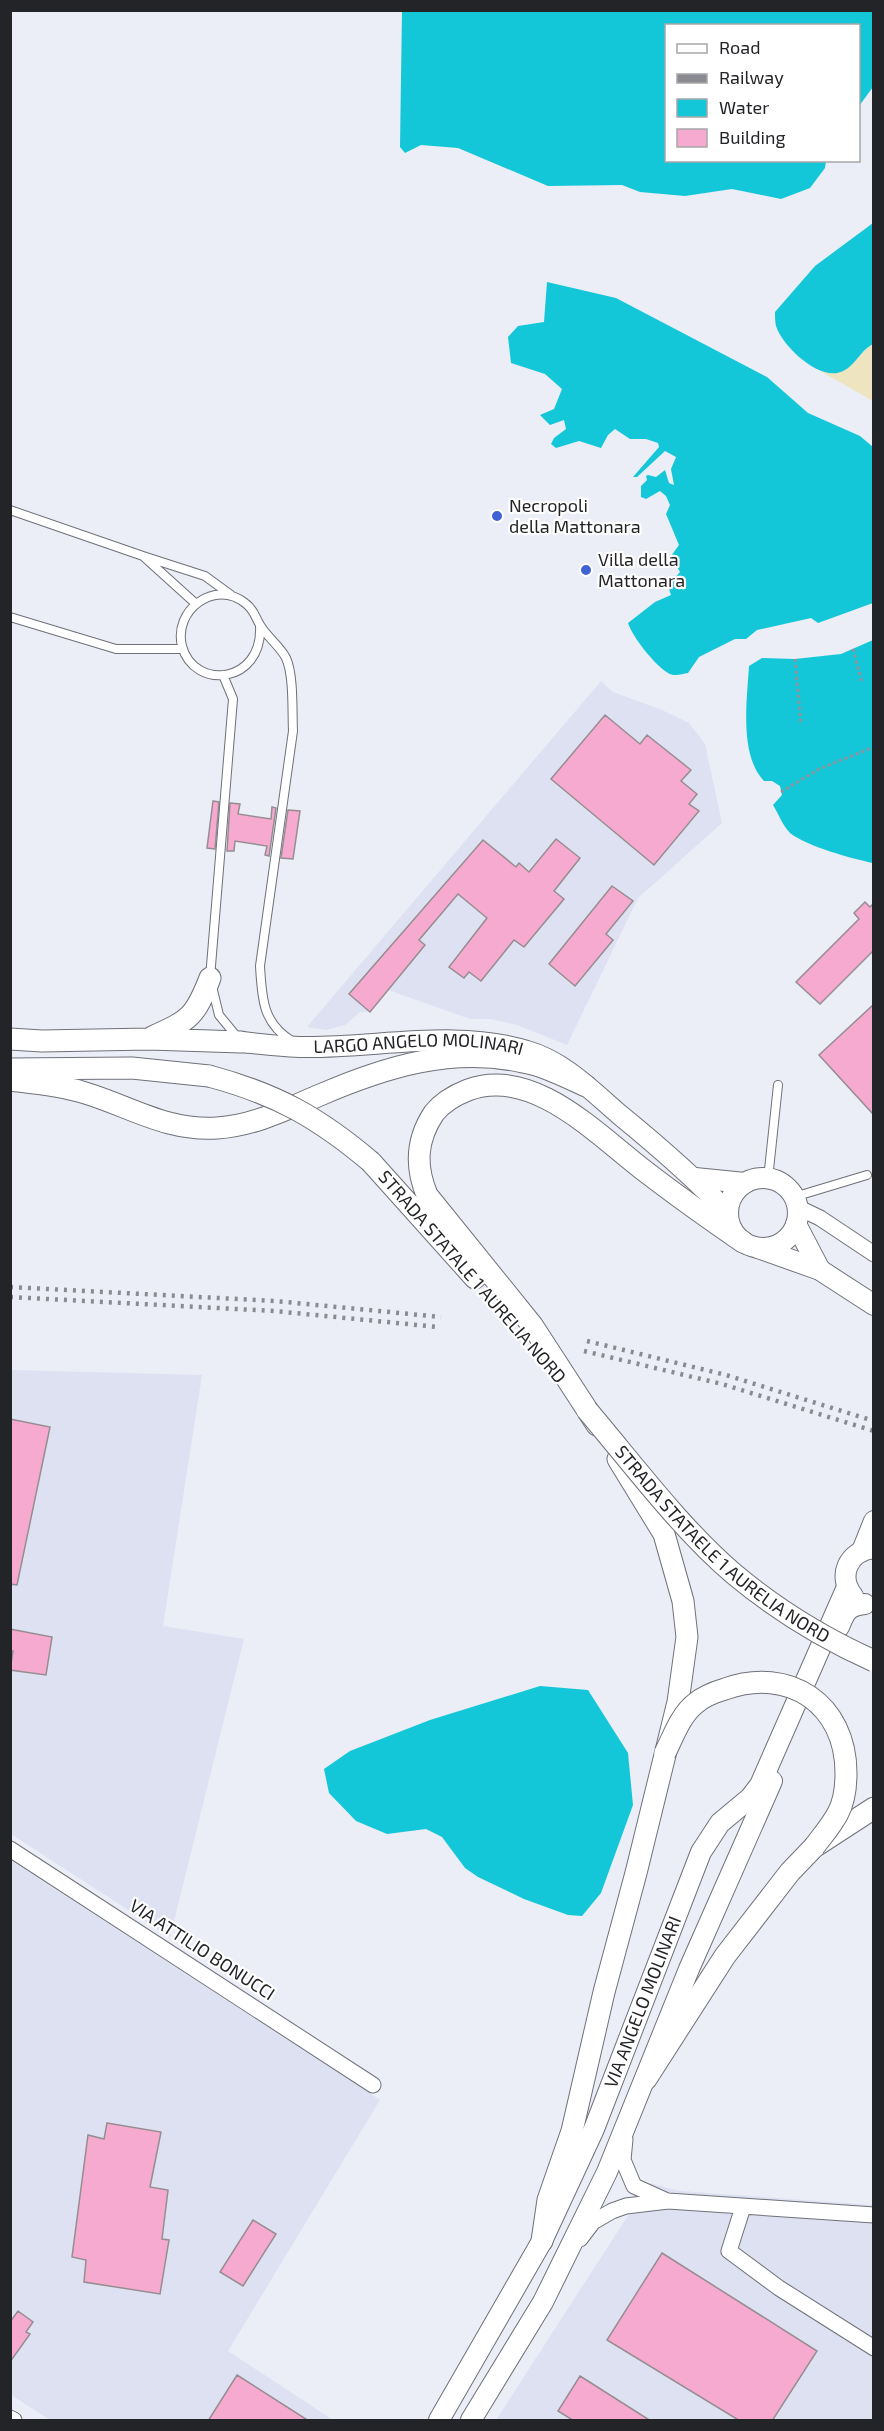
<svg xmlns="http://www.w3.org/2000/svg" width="884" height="2431" viewBox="0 0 884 2431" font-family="'Exo 2',sans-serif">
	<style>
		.built { fill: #dee1f2 }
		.sand { fill: #eee4bf }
		.water { fill: #14c7d8 }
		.building { fill: #f7aad0; stroke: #968d91; stroke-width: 1.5 }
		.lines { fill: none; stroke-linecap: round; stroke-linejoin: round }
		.service-casing { stroke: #6f7179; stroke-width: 10 }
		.minor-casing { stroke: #6f7179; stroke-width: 17 }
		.tertiary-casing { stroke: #6f7179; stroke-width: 22 }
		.secondary-casing { stroke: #6f7179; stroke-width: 23 }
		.path { stroke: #92939a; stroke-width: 3; stroke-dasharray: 3 3; stroke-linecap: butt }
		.service { stroke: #fff; stroke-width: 8 }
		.minor { stroke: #fff; stroke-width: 15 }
		.tertiary { stroke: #fff; stroke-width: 20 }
		.secondary { stroke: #fff; stroke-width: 21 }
		.rail { stroke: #8a8b92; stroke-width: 4.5; stroke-dasharray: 3 6; stroke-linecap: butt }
		.secondary-bridge-casing { stroke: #6f7179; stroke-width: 23; stroke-linecap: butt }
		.secondary-bridge { stroke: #fff; stroke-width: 21 }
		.poi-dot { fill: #4162d4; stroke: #fff; stroke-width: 2 }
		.labels { text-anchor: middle; stroke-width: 4.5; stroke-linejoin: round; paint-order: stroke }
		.poi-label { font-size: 18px; fill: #232427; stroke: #fff; text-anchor: start }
		.street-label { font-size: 18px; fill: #232427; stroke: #fff }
	</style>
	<rect width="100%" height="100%" fill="#ebedf7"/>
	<path class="built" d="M601,681L613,692L662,710L689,723L705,744L722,823L638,898L567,1045L517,1025L491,1019H470L388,990L370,1012H360L345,1025L326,1030L307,1027Z
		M10,1370L202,1375L163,1626L244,1639L170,1937L11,1834Z
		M10,1860L380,2100L228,2351L333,2420H50L11,2395Z
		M649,2183L680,2191L873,2205V2420H496Z"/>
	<path class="sand" d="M872,344H873V401L820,371C853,375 850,362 872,344Z"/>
	<path class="water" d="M402,11H873V87L859,106L858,26H666V160L826,161L825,168L810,188L781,199L732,189L685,196L640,192L622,185L548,186L458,148L421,145L405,153L400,147Z
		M873,223V344C859,351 854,370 837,373C815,377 782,345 776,326C775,322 775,316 775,312L815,266Z
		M547,282L616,298L767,377L808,413L860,436L873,447V603L818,623L811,618L757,630L746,639H735L699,657L688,673C682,674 674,677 668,673C655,665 633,638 628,623L655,602L671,595L668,586L680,572L671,556L679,545L666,514L670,505L666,496L660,491L646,499L641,497V486L647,480L646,476L648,475L656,477L665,470L669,483L674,485L671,469L676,457L665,451L637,477H633L659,447L658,443L646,439H630L615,429L608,435L601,448L579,441L556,448L551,444L554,438L566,429L564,420L550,425L540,415L554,409L562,389L545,374L511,363L508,337L518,326L544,322Z
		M873,640V863C853,859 806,846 790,833C783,826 778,813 773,805L782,795L780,786L772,781H764C739,755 747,700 749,666L762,658L795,659L841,654Z
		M540,1686L588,1690L628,1753L633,1805L601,1893L582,1916L568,1915L524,1899L478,1877L465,1868L442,1837L426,1829L387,1834L356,1821L329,1793L324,1769L350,1751L430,1720Z"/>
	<path class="building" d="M605,715L640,744L647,735L691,770L681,781L697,794L689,804L699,811L654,865L551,779Z
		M213,801L219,802L215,849L207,848Z
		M230,803L240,804L238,814L271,819L272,807L276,808L269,856L265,855L267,846L235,841L234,851H227Z
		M288,810L300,811L293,859L281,858Z
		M556,839L580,858L554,891L564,899L524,947L514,940L481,981L469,972L464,978L449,967L487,918L458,894L419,940L425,945L370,1012L349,994L483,840L516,867L519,863L529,872Z
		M612,886L633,901L606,934L613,940L575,986L549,964Z
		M865,902L870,907L873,904V951L820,1004L796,982L859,919L854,913Z
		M873,1005V1114L819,1055Z
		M10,1419L50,1427L17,1585L10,1584Z
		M10,1629L52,1637L46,1675L10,1670L13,1651L10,1650Z
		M107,2123L161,2132L150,2187L168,2190L162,2239L169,2240L160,2294L84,2282L86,2260L72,2257L88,2135L104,2139Z
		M253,2220L276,2234L243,2286L220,2272Z
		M662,2253L817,2351L772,2421H740L607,2340Z
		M18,2311L33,2322L26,2332L30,2334L10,2362V2322Z
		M237,2375L309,2421H208Z
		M580,2376L651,2421H574L558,2411Z"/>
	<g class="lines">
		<defs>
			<path id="service" d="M10,510L143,556
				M195,603L143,556L205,576L231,595
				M10,617L116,649H183
				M260,626C263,684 194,691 182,646C173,610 215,579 245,603C254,609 255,617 260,625C267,637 280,646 286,658C294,675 292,712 293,731L260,966C262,997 262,1023 292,1041
				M223,675L233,699L210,978L219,1015L238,1038
				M768,1179L778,1085
				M794,1197L867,1175"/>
			<path id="minor" d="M797,1207L820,1218L874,1254
				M10,1849L373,2085
				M625,2139L623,2160L634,2186L665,2200
				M743,2207L729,2251L779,2288L874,2348
				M580,2239L593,2222L612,2211L626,2206L668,2201L874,2215
				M10,2418L14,2420"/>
			<g id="tertiary">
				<path id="s1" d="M241,1042C262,1044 283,1047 304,1047C377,1048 455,1029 527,1051C563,1061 592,1091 620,1115C658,1146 694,1177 728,1213"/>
				<path d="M695,1178L745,1183"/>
				<circle cx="763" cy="1213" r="35"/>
				<path d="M796,1224L820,1270"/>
				<path d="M758,1248L820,1270L874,1305"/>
				<path d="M862,1551L874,1521"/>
				<path d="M853,1596C837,1576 848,1551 874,1548"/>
				<path d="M839,1627C845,1612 847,1606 865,1604"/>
				<path id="s2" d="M439,2420L542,2241L594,2129L701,1852L720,1823L750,1798L760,1785L847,1587"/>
				<path d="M471,2420L543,2302L607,2172L689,1969L772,1781"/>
			</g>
			<path id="secondary" d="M152,1037C190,1020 195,1017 210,978
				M10,1039L42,1041L149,1039L241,1042
				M11,1069L132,1068L209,1076
				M10,1080C34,1083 59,1085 82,1092C130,1106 165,1131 217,1128C253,1126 287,1109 320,1095C385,1067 452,1046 523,1062C545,1066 566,1077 586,1086
				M371,1162L475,1278
				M597,1425L532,1325L427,1195C415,1166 416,1140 434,1113C443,1102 455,1095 468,1090C535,1065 601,1139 650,1175C680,1198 711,1220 743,1242
				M646,2079L725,1956L790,1872L814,1847L874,1808
				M542,2241L548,2200L572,2131L604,1992L636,1873L678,1702L687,1637L683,1601L664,1534L618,1459"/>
		</defs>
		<use href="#service" class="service-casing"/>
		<use href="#minor" class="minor-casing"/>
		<use href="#tertiary" class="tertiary-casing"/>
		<use href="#secondary" class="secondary-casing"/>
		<path class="path" d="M853,649L862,683
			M795,659L801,725
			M781,792L819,769L874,747"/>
		<use href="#service" class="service"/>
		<use href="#minor" class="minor"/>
		<use href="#tertiary" class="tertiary"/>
		<use href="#secondary" class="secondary"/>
		<path class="rail" d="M10,1287L275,1301L441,1317
			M10,1297L274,1311L438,1327
			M587,1341L726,1375L874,1421
			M584,1351L722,1384L874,1431"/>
		<defs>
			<g id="secondary-bridge">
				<path d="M209,1076C276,1094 318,1117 371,1162"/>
				<path id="s3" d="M587,1410C632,1463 681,1529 734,1574C777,1610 823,1638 874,1661"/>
				<path d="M665,1753C673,1737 681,1714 696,1703C704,1696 715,1692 725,1689C789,1666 846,1704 846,1773C846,1785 844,1802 838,1813C832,1825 822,1836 814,1847"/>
			</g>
		</defs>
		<use href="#secondary-bridge" class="secondary-bridge-casing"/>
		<use href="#secondary-bridge" class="secondary-bridge"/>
	</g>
	<g class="poi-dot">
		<circle cx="497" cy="516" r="6"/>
		<circle cx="586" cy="570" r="6"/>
	</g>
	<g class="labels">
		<g class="poi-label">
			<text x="509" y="512">Necropoli<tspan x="509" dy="21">della Mattonara</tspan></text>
			<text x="598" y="566">Villa della<tspan x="598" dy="21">Mattonara</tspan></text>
		</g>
		<g class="street-label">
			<text dy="6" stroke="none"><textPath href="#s1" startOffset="178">LARGO ANGELO MOLINARI</textPath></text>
			<text transform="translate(472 1277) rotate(49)" y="6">STRADA STATALE 1 AURELIA NORD</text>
			<text dy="6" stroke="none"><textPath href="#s3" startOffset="192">STRADA STATAELE 1 AURELIA NORD</textPath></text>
			<text transform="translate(202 1950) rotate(33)" y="6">VIA ATTILIO BONUCCI</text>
			<text dy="6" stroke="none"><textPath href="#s2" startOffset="466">VIA ANGELO MOLINARI</textPath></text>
		</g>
	</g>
	<rect width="884" height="2431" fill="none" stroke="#232427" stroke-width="24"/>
	<rect x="665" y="24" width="195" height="138" fill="#ffffff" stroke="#a7a7a9" stroke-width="1.5"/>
	<rect x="677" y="44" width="30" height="9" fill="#ffffff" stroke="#a7a7a9" stroke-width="1.5"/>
	<text x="719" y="54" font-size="18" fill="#232427">Road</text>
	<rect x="677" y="74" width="30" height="9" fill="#8a8b92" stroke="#a7a7a9" stroke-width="1.5"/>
	<text x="719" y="84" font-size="18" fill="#232427">Railway</text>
	<rect x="677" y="99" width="30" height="18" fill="#14c7d8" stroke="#a7a7a9" stroke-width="1.5"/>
	<text x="719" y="114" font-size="18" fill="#232427">Water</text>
	<rect x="677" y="129" width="30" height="18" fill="#f7aad0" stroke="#a7a7a9" stroke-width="1.5"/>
	<text x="719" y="144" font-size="18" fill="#232427">Building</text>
</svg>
